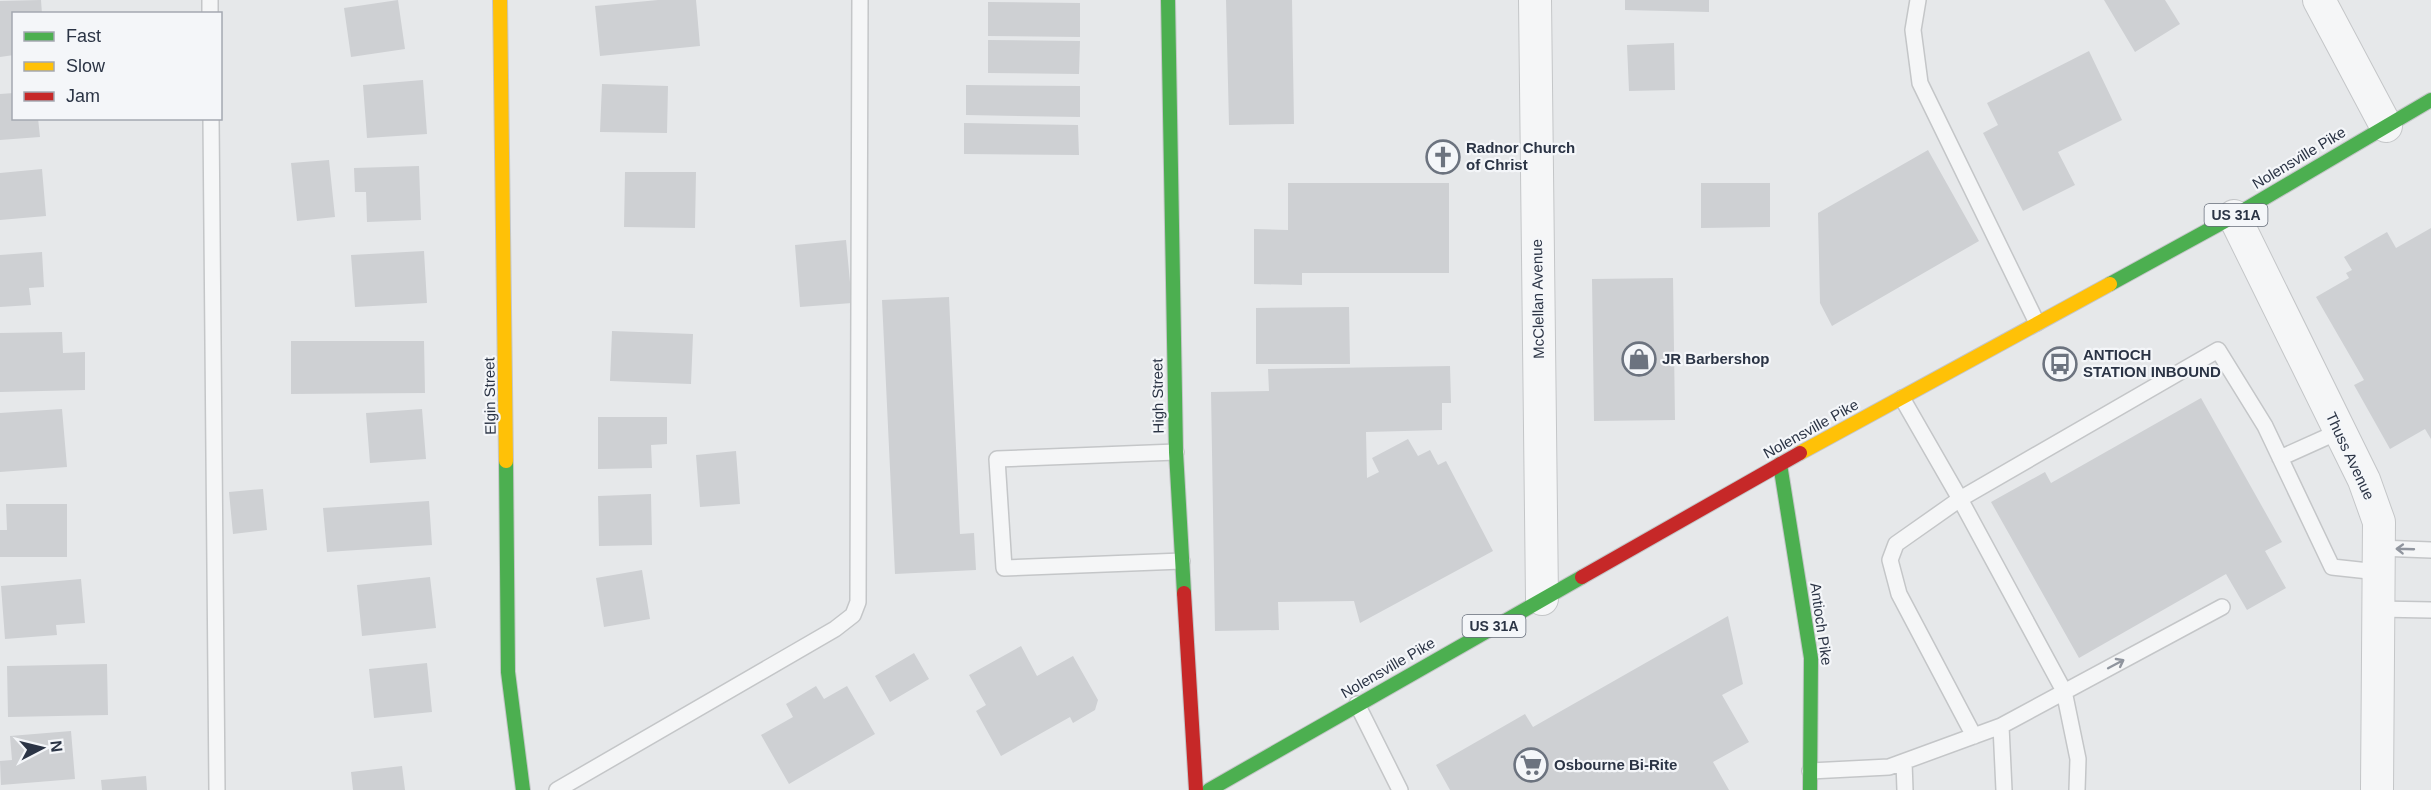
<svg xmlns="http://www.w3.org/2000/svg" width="2431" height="790" viewBox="0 0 2431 790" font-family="Helvetica,sans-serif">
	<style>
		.building { fill: #ced0d3 }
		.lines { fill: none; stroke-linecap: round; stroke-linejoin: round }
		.lane-casing { stroke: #c4c6c8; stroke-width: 18 }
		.street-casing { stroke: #c4c6c8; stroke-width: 34 }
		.fast-casing { stroke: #c4c6c8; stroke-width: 16 }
		.slow-casing { stroke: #c4c6c8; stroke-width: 16 }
		.jam-casing { stroke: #c4c6c8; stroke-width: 16 }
		.lane { stroke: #f5f6f7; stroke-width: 15 }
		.street { stroke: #f5f6f7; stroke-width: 32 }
		.fast { stroke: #4caf50; stroke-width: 14 }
		.slow { stroke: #ffc107; stroke-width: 14 }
		.jam { stroke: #c62828; stroke-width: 14 }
		.oneway { stroke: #90959e }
		.labels { text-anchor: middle; stroke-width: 4.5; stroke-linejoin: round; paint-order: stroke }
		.shield { fill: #f4f6f9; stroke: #676e7b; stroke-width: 1.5 }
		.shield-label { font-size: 14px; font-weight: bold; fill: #2b3445 }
		.poi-label { font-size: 15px; font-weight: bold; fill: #2b3445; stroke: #f4f6f9; text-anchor: start }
		.street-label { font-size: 15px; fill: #2b3445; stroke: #f4f6f9 }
	</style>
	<rect width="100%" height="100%" fill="#e6e8ea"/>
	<path class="building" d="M41,0L42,14H14V55L0,57V1Z
		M398,0L405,49L351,57L344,8Z
		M658,0H696L700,46L600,56L595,6Z
		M1226,0H1292L1294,124L1229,125Z
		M1625,0H1709V12L1625,10Z
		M2104,0H2165L2180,24L2135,52Z
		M988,2L1080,3V37L988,36Z
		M988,40L1080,41L1079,74L988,73Z
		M1674,43L1675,90L1629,91L1627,45Z
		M2089,51L2122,120L2058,152L2075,185L2023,211L1983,133L1998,125L1987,103Z
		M423,80L427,134L367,138L363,85Z
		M602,84L668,86L667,133L600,132Z
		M966,85L1080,86V117L966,115Z
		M14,93V118H38L40,137L0,140V94Z
		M964,123L1078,125L1079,155L964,154Z
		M1928,150L1979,241L1832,326L1820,303L1818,213Z
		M329,160L335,217L297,221L291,163Z
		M419,166L421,220L367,222L366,192H355L354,168Z
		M42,169L46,216L0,220V173Z
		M625,172H696L695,228L624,227Z
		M1288,183H1449V273H1302V285L1254,284V229L1288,230Z
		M1701,183H1770V227L1701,228Z
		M2431,228V439L2425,429L2390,449L2354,385L2364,380L2316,297L2349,278L2346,273L2352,270L2344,257L2387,232L2396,248Z
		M846,240L852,303L800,307L795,245Z
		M424,251L427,303L355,307L351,255Z
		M42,252L44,287L29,288L31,305L0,307V255Z
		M1673,278L1675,420L1594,421L1592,279Z
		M949,297L960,534L974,533L976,570L895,574L882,300Z
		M1349,307L1350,364H1256V308Z
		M612,331L693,334L691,384L610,381Z
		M62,332L63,353L85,352V390L0,392V333Z
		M291,341H424L425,393L291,394Z
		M1450,366L1451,403H1442V430L1366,432L1367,478L1379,472L1372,458L1408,439L1418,456L1430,450L1438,465L1446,461L1493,551L1360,623L1354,601L1278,602L1279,630L1215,631L1211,392L1269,391L1268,369Z
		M2201,398L2282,542L2265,551L2286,588L2247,610L2226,574L2079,658L1991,502L2045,472L2051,483Z
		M62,409L67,467L0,472V413Z
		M422,409L426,459L370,463L366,413Z
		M598,417H667V444L651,445L652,468L598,469Z
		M736,451L740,504L700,507L696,455Z
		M263,489L267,530L233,534L229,492Z
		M651,494L652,545L599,546L598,496Z
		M429,501L432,545L327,552L323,508Z
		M6,504H67V557H0V530H7Z
		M642,570L650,619L604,627L596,578Z
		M430,577L436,628L362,636L357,585Z
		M81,579L85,623L56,625L57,635L5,639L1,586Z
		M1728,616L1743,684L1722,695L1749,742L1713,762L1729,790H1450L1436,765L1525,714L1533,727Z
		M1021,646L1037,676L1073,656L1098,700L1095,710L1073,723L1070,717L1001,756L976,711L986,705L969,675Z
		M914,653L929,679L890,702L875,676Z
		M427,663L432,712L374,718L369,669Z
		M107,664L108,715L8,717L7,666Z
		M816,686L824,699L847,686L875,734L789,784L761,735L793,717L786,704Z
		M71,731L75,779L1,785L0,761L12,760L10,736Z
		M402,766L405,790H353L351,772Z
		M146,776L147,790H102L101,780Z"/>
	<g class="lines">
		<defs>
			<path id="lane" d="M210,0V14
				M1918,0L1913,30L1920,83L2037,323
				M211,118L217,790
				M1902,398L1960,499L2218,350L2265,426L2332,567L2378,572
				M1176,452L997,459L1004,568L1182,561
				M2280,458L2340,431
				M2378,548L2431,550
				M2378,609L2431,610
				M1357,704L1400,790
				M2001,726L2004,790
				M1974,736L1899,594L1890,560L1896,544L1960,499L2064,691L2078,759L2077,790
				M1904,762L1905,790
				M1810,771L1889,767L2001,726L2222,607
				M557,790L835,629L853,615L858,602L860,0"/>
			<path id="street" d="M1535,0L1542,599
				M2319,0L2386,126
				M2234,216L2364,480L2379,522L2377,790"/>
			<path id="fast" d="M1168,0L1176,452L1184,593
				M2110,284L2234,216L2431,100
				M506,461L508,672L523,790
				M1780,464L1811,658L1810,790
				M1209,790L1582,577"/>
			<path id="slow" d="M500,0L506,461
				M1800,453L2110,284"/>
			<path id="jam" d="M1582,577L1800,453
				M1184,593L1196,790"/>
		</defs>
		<use href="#lane" class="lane-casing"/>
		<use href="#street" class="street-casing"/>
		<use href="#fast" class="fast-casing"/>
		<use href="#slow" class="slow-casing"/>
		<use href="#jam" class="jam-casing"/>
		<use href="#lane" class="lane"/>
		<use href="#street" class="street"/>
		<use href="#fast" class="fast"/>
		<use href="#slow" class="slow"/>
		<use href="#jam" class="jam"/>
	</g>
	<defs><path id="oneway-shaft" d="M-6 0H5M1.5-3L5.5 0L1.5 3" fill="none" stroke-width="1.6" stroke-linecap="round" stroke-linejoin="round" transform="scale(1.5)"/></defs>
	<g class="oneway">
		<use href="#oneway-shaft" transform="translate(2405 549) rotate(-178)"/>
		<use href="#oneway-shaft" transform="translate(2116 664) rotate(-28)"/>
	</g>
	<defs>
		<symbol id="church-ring" viewBox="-11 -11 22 22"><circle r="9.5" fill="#f4f6f9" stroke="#6c737f" stroke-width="1.5"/><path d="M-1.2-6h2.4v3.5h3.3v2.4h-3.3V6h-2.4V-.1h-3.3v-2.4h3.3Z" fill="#6c737f"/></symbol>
		<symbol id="shop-ring" viewBox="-11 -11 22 22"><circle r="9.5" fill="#f4f6f9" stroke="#6c737f" stroke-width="1.5"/><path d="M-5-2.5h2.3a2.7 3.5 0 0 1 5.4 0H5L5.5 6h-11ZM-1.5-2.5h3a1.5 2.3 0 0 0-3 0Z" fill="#6c737f"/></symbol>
		<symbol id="bus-ring" viewBox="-11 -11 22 22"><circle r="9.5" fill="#f4f6f9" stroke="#6c737f" stroke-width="1.5"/><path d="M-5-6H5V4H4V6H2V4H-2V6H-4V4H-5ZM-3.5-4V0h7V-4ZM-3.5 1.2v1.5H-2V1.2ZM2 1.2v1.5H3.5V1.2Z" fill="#6c737f"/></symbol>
		<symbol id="supermarket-ring" viewBox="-11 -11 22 22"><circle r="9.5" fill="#f4f6f9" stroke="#6c737f" stroke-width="1.5"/><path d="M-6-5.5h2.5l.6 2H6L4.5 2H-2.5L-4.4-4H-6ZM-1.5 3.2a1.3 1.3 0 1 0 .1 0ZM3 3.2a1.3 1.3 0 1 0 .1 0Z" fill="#6c737f"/></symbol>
	</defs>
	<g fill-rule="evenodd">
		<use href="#church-ring" x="1424" y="138" width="38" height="38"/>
		<use href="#shop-ring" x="1620" y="340" width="38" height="38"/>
		<use href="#bus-ring" x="2041" y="345" width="38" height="38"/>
		<use href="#supermarket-ring" x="1512" y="746" width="38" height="38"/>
	</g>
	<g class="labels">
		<g class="shield">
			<rect x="2204.5" y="204" width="63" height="22" rx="4.5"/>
			<rect x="1462.5" y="615" width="63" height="22" rx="4.5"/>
		</g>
		<g class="shield-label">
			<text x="2236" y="220">US 31A</text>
			<text x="1494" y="631">US 31A</text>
		</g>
		<g class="poi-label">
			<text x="1466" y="153">Radnor Church<tspan x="1466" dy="17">of Christ</tspan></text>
			<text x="2083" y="360">ANTIOCH<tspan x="2083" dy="17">STATION INBOUND</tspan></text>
			<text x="1662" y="364">JR Barbershop</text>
			<text x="1554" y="770">Osbourne Bi-Rite</text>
		</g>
		<g class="street-label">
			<text transform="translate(2299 158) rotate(-31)" y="5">Nolensville Pike</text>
			<text transform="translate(1538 299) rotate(-91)" y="5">McClellan Avenue</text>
			<text transform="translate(490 396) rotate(-91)" y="5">Elgin Street</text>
			<text transform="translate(1158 396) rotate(-91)" y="5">High Street</text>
			<text transform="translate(1811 429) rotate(-29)" y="5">Nolensville Pike</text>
			<text transform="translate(2350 456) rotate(65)" y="5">Thuss Avenue</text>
			<text transform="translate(1821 624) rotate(82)" y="5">Antioch Pike</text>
			<text transform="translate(1388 668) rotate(-30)" y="5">Nolensville Pike</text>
		</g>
	</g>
	<rect x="12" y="12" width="210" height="108" fill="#f4f6f9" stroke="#a4a8b1" stroke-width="1.5"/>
	<rect x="24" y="32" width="30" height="9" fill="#4caf50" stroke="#a4a8b1" stroke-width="1.5"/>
	<text x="66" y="42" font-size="18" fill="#2b3445">Fast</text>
	<rect x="24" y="62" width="30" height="9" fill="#ffc107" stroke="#a4a8b1" stroke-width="1.5"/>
	<text x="66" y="72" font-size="18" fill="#2b3445">Slow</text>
	<rect x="24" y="92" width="30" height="9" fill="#c62828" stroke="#a4a8b1" stroke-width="1.5"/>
	<text x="66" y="102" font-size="18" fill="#2b3445">Jam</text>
	<g transform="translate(42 748) rotate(83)" stroke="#f4f6f9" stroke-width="4.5" paint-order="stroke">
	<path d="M0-4.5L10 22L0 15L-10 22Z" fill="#2b3445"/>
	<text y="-9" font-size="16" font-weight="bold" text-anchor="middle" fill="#2b3445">N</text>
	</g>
</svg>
